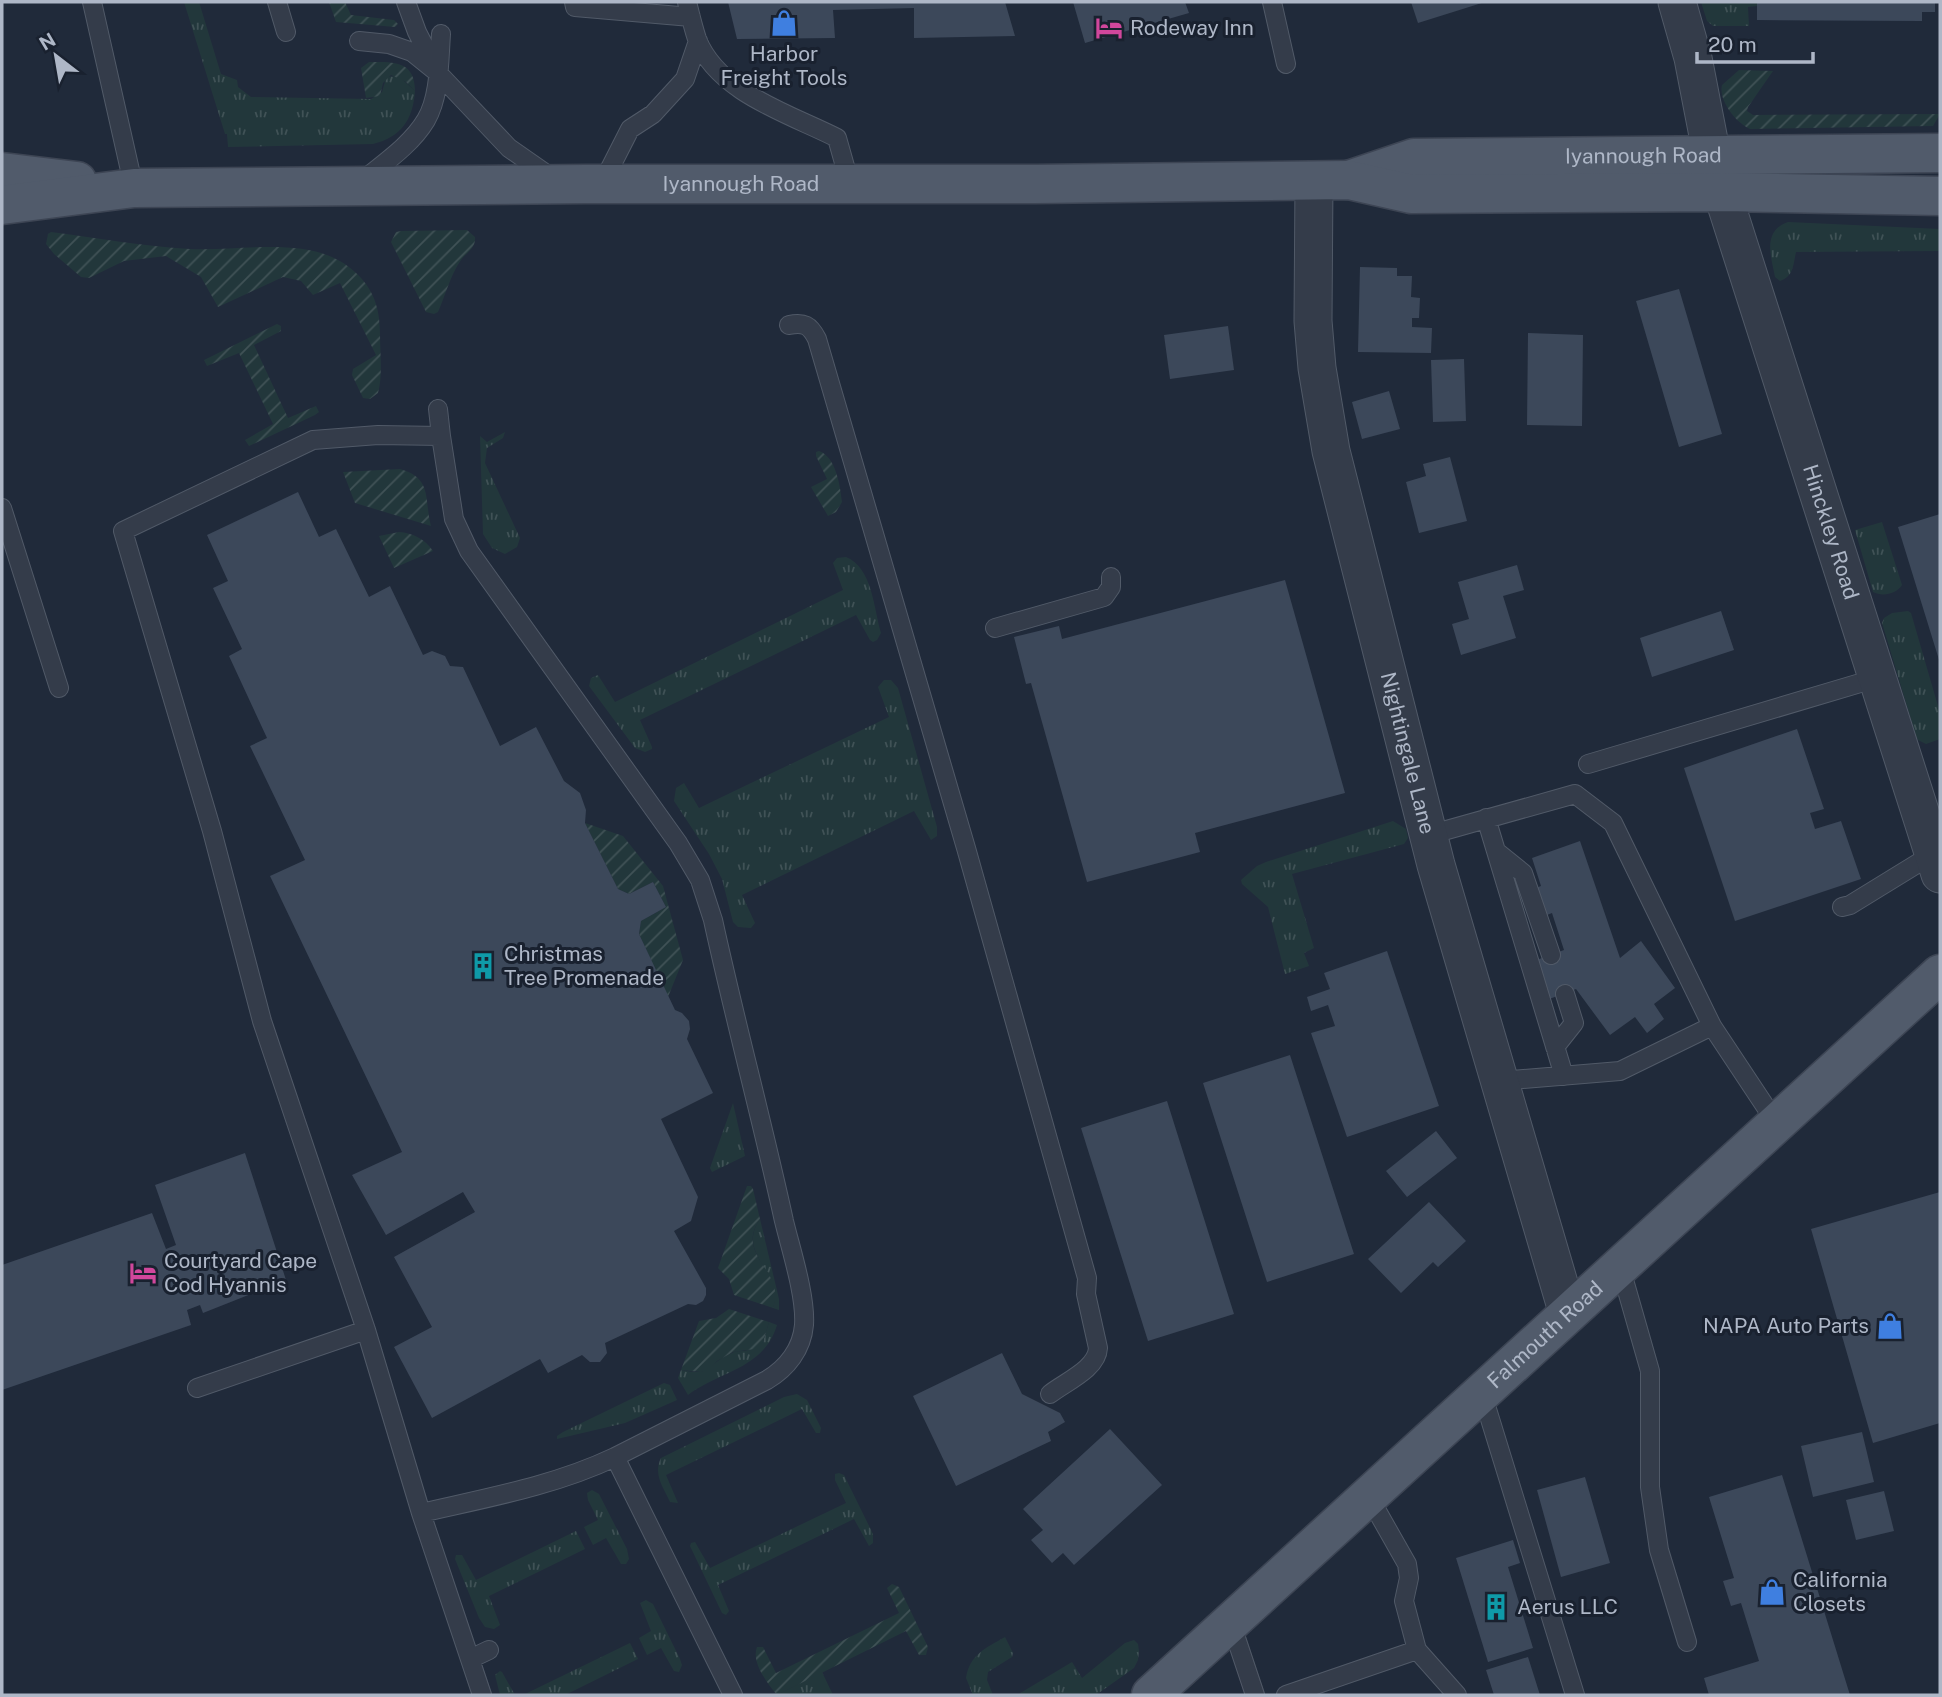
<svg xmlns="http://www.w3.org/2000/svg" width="1942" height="1697" viewBox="0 0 1942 1697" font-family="'Public Sans',sans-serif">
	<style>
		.grass { fill: url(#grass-tufts) }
		.garden { fill: url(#garden-furrows) }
		.building { fill: #3c485a }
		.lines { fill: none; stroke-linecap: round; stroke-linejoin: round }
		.service-casing { stroke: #515a68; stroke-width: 20 }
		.minor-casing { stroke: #515a68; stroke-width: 39 }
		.primary-casing { stroke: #3d4554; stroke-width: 41 }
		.service { stroke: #343c4a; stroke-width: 18 }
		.minor { stroke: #343c4a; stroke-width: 37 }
		.primary { stroke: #515b6b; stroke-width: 38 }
		.labels { text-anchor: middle; stroke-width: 6; stroke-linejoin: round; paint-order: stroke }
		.poi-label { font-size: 21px; fill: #aeb7c7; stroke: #19212f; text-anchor: start }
		.street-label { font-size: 21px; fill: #aeb7c7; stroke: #19212f }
	</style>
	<defs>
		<pattern id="grass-tufts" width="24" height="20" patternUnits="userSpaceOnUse" patternTransform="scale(1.75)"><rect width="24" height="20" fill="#22373b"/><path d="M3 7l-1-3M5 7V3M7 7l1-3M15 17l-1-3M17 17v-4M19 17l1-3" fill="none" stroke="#405256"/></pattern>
		<pattern id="garden-furrows" width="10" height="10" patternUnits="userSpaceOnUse" patternTransform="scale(1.75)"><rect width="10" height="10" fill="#22373b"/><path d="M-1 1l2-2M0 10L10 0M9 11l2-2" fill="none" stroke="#405256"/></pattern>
	</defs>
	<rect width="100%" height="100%" fill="#202a3a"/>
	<path class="grass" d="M184,2H199L221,74L237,80L238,87L251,97L371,99L382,92L386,78C399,72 406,84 415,91C413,120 401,137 373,144L228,147L227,134H225Z
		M1701,2H1757V6L1748,7L1749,26H1713L1707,21Z
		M1788,222L1940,229V251L1796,252C1793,265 1794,276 1780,281L1775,277C1771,256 1762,231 1788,222Z
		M505,432L503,438L487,448L485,463L520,538L517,547L505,554L492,548L483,534L480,436L487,442Z
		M1882,522L1902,585C1896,594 1883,597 1873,592L1855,530Z
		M846,557C872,567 874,609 881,633L877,640L873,642L870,640L856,615L640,720L652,747V749L645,752L635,748L589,686L591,678L598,675L615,702L843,590L833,563L837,558Z
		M1908,611L1911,613L1940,713V739L1926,744L1918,740L1916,736L1882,623L1884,618L1892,613Z
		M884,680H891L898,688L937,827V836L931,840L914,811L742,895L755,923L751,928L738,927L733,922L722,879L709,854L674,801L676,788L684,783L699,808L889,717L878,687Z
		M1393,821L1406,829L1408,838L1404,844L1292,874L1314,948L1304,953L1309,966L1285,974L1268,907L1242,884L1241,880L1257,866L1266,862Z
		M733,1103L745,1156L712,1172L710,1168Z
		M760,1219L779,1299V1310L773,1308C785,1272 735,1255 760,1219Z
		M769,1322L777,1325C764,1369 720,1371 688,1395L678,1378L681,1370C716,1377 706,1363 732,1353C737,1350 743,1352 748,1350C753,1349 759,1344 763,1342Z
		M664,1383L670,1385L677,1400L625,1423L557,1439V1436L563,1432Z
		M797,1394L807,1400L821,1428L820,1433H816L802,1409L666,1475L678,1503L670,1502C663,1487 653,1474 661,1458L784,1397Z
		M839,1473L844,1475L873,1534V1543L869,1546L854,1519L718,1585L729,1611L726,1615L722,1613L690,1546L691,1543L695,1542L710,1568L846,1503L835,1480V1474Z
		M592,1490L599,1494L627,1549L629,1559L626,1564H621L606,1538L593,1545L584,1527L598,1520L588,1500L587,1493Z
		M576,1531L585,1549L489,1596L500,1625L494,1629L485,1627L479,1618L455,1559L456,1555H462L476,1580Z
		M646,1600L653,1604L680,1659L682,1665L679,1672L674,1671L661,1648L647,1655L639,1638L651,1631L640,1603Z
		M1005,1637L1013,1653L1012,1657L988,1672L987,1680L993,1695H973L966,1678C970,1654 986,1648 1005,1637Z
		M1134,1640L1138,1644L1139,1651L1138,1660L1134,1668L1096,1695H1017L1072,1662L1082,1678L1125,1643Z
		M630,1643L638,1659L565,1695H523Z
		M500,1671L502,1672L515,1695H500L495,1675Z
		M822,1672L833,1695H777Z"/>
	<path class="garden" d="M329,2H345L351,15L394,20L398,24L395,27L336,22Z
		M369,62C393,62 415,60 415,91L406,82L391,75L383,83L380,96L366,98L361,68Z
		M1739,70L1773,71L1748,107L1747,111L1753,115L1940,114L1933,126L1750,129C1736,123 1718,100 1722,85Z
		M467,230L475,237C476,248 467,252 461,260C450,276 446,294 438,312L434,314L426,312L391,242L396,232L401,231Z
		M51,232C97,238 143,246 190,249C242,252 313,233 355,272C374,289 380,309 380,334C380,353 383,375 378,393L370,399L363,398L352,375L353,369L376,355L340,283L313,295L301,281L283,277L218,307L201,277L166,256L124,261L89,278L81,277L54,254L46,244L48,234Z
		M277,324L281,326V331L254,345L288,418L316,406L319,412L315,415L249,446L245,440L273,424L239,353L207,366L204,360Z
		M819,451C836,457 840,485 842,502L836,512L828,516L811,487L827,479L816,456V452Z
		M400,469C433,478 424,500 431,526L355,503L343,472Z
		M399,532C413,533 425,539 433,551L394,568L379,536Z
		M585,823L623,836L663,886L683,960L668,997L639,934L641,921L666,907L653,882L629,894L618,889Z
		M747,1186H751L753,1189L760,1219C734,1256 787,1271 773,1308L734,1295L729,1279L718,1268Z
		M729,1309L769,1322L763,1342L755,1349L733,1352L717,1361L709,1370L701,1372L681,1370L699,1321L716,1318Z
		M892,1584L899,1587L928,1647L926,1655H919L906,1631L777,1695C767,1683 751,1662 757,1647H763L776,1673L899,1613L887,1588Z"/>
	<path class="building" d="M728,2H1005L1015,36L914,38V8L833,10L835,38L737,39Z
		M1073,2H1185L1189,13L1085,43Z
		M1411,2H1485L1418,23Z
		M1757,2H1935V12H1922V21L1757,20Z
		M1360,267L1397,268V276H1412L1411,297L1420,298L1419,318H1412V327L1432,328L1431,353L1358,352Z
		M1679,289L1722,434L1679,447L1636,301Z
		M1228,326L1234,370L1170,379L1164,335Z
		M1528,333L1583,335L1582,426L1527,425Z
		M1464,359L1466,421L1433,422L1431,360Z
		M1389,391L1400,429L1362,439L1352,402Z
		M1450,457L1467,521L1419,533L1406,482L1426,476L1423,464Z
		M298,492L319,537L336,529L369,597L390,586L423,655L432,651L445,656L450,666L463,667L500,746L536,727L564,781L580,793L586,810L585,823L618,889L629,894L653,882L666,907L641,921L639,934L675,1010L682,1013L689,1021L690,1029L687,1039L713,1093L661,1119L698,1197L691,1221L674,1231L706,1288V1295L703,1301L696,1305L688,1304L605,1343L607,1353L600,1362H590L582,1355L548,1373L540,1359L432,1418L394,1347L432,1327L394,1257L475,1212L463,1192L386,1235L352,1175L402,1152L270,876L305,860L250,746L267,738L229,656L242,649L213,588L228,581L207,535Z
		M1940,514V663L1898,527Z
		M1517,565L1524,590L1503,596L1516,638L1461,655L1452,624L1469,619L1458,582Z
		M1285,580L1345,793L1195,833L1200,852L1087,882L1031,683L1026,684L1014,637L1059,626L1062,639Z
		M1721,611L1734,650L1652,677L1640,638Z
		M1797,729L1824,809L1810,813L1815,829L1841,821L1861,879L1735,921L1684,768Z
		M1580,841L1620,958L1641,941L1675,988L1654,1004L1664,1019L1647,1033L1635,1017L1610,1035L1576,989L1544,1001L1531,962L1564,950L1552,913L1542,917L1533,889L1541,886L1532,858Z
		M1387,951L1439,1106L1347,1137L1311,1033L1335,1026L1328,1005L1311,1011L1307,997L1330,989L1324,973Z
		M1290,1055L1354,1254L1267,1282L1203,1083Z
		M1167,1101L1234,1314L1148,1341L1081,1128Z
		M1436,1131L1457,1158L1407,1197L1386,1171Z
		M245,1153L286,1280L203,1313L200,1305L187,1310L191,1325L2,1390V1265L152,1213L166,1249L176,1245L155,1185Z
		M1940,1192V1423L1873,1443L1811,1229Z
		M1429,1202L1466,1241L1438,1267L1433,1262L1401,1293L1368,1259Z
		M1002,1353L1022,1394L1060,1413L1065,1422L1048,1432L1051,1441L956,1486L913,1396Z
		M1110,1429L1162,1485L1074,1565L1063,1553L1052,1563L1031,1540L1043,1530L1023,1509Z
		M1862,1432L1874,1482L1813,1497L1801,1446Z
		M1782,1475L1850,1695H1709L1704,1678L1759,1661L1741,1603L1731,1606L1723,1581L1734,1578L1709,1497Z
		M1585,1477L1610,1563L1561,1577L1537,1490Z
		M1884,1491L1894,1531L1856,1540L1846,1500Z
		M1513,1540L1520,1563L1508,1567L1533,1648L1488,1662L1456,1558Z
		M1528,1657L1540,1695H1494L1486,1670Z"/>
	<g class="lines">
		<defs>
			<path id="service" d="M92,2L134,188
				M277,2L286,32
				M406,2L417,32L435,67
				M574,2L575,7L691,17
				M687,2C690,14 693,27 697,39C718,93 790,114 837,138L850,184
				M1272,2L1286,64
				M359,41L389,44L412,52L438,73L509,148L552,178
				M362,181C384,163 411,145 426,120C440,96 439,61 441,34
				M602,184L630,129L653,114L685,79L698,41
				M789,325C804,322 810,325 817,339L966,848L1087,1278L1086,1294L1098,1348C1097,1369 1065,1382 1050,1394
				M441,436L454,519L469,551L678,843L700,880L713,920C735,1021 762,1120 784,1221C791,1250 806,1296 804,1325C802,1349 787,1368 767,1380L615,1457L733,1695
				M2,508L59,688
				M995,628L1104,597L1111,587V577
				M1588,764L1877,678
				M1486,818L1564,1076
				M1429,835L1575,794L1613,823L1712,1026L1777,1124
				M1497,852L1523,873L1551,955
				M1842,907L1850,905L1933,854
				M1555,1047L1574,1023L1565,994
				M1500,1081L1620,1071L1712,1026
				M1620,1266L1650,1371V1487L1659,1550L1687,1642
				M366,1330L262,1021L212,831L123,531L313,440L378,435L441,436L438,409
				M197,1388L366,1330L421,1513L482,1695
				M1482,1393L1575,1695
				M1369,1497L1407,1564L1409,1578L1404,1601L1417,1650L1457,1695
				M421,1513C486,1498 554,1486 615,1457
				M1231,1623L1255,1695
				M470,1659L489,1650
				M1286,1695L1417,1650"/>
			<g id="minor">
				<path d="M1677,2L1693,58L1712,156"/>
				<path id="s1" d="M1314,181L1313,321L1317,368L1331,451L1436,865L1568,1314"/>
				<path id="s2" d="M1722,192L1940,874"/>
			</g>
			<g id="primary">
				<path d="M2,172L77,181"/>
				<path id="s3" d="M1349,180L1414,158L1940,153"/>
				<path id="s4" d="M2,205L134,188L586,184H1036L1349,180L1411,194L1722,192L1940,196"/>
				<path id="s5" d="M1151,1695L1940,974"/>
			</g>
		</defs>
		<use href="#service" class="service-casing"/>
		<use href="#minor" class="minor-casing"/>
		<use href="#primary" class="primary-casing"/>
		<use href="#service" class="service"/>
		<use href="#minor" class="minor"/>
		<use href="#primary" class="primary"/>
	</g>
	<defs>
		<symbol id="shop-bare" viewBox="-9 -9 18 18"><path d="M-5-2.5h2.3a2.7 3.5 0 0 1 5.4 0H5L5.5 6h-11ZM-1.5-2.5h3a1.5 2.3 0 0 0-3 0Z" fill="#3f7fe0" stroke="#19212f" stroke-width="2.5" paint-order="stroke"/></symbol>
		<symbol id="hotel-bare" viewBox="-9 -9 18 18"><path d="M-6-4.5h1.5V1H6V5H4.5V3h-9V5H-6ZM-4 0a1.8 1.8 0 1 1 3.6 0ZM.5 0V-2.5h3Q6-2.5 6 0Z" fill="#d1479c" stroke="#19212f" stroke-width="2.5" paint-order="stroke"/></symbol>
		<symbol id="building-bare" viewBox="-9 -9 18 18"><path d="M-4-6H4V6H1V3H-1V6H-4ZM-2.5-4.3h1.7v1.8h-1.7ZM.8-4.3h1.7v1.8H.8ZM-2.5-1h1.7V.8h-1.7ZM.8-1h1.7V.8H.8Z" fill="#0f9aa8" stroke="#19212f" stroke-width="2.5" paint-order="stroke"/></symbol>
	</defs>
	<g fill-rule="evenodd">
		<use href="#shop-bare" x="765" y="4" width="38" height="38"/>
		<use href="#hotel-bare" x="1090" y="9" width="38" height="38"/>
		<use href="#building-bare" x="464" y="947" width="38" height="38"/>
		<use href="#hotel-bare" x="124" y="1254" width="38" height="38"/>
		<use href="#shop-bare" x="1871" y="1307" width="38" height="38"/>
		<use href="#shop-bare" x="1753" y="1573" width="38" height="38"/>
		<use href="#building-bare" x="1477" y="1588" width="38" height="38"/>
	</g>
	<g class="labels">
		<g class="poi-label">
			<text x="1130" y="35">Rodeway Inn</text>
			<text x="784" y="61" text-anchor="middle">Harbor<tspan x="784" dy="24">Freight Tools</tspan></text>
			<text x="504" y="961">Christmas<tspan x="504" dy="24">Tree Promenade</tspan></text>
			<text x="164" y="1268">Courtyard Cape<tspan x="164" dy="24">Cod Hyannis</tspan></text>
			<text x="1869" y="1333" text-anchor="end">NAPA Auto Parts</text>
			<text x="1793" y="1587">California<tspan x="1793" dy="24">Closets</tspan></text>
			<text x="1517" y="1614">Aerus LLC</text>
		</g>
		<g class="street-label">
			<text dy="7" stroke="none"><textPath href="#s3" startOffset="298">Iyannough Road</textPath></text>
			<text dy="7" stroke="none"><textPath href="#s4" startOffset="740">Iyannough Road</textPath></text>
			<text dy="7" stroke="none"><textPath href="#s2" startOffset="357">Hinckley Road</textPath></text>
			<text dy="7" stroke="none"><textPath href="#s1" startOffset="583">Nightingale Lane</textPath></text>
			<text dy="7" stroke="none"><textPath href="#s5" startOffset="534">Falmouth Road</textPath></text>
		</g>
	</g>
	<rect width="1942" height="1697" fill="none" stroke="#aeb7c7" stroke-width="7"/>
	<g transform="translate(56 56) rotate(329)" stroke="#19212f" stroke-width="5" paint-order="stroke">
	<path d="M0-5L12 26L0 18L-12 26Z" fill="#aeb7c7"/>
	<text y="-10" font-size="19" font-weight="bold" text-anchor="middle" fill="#aeb7c7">N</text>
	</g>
	<path d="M1697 52v10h116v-10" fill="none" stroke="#aeb7c7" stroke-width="3.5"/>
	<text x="1708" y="52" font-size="21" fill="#aeb7c7" stroke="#19212f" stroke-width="5" paint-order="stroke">20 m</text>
</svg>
